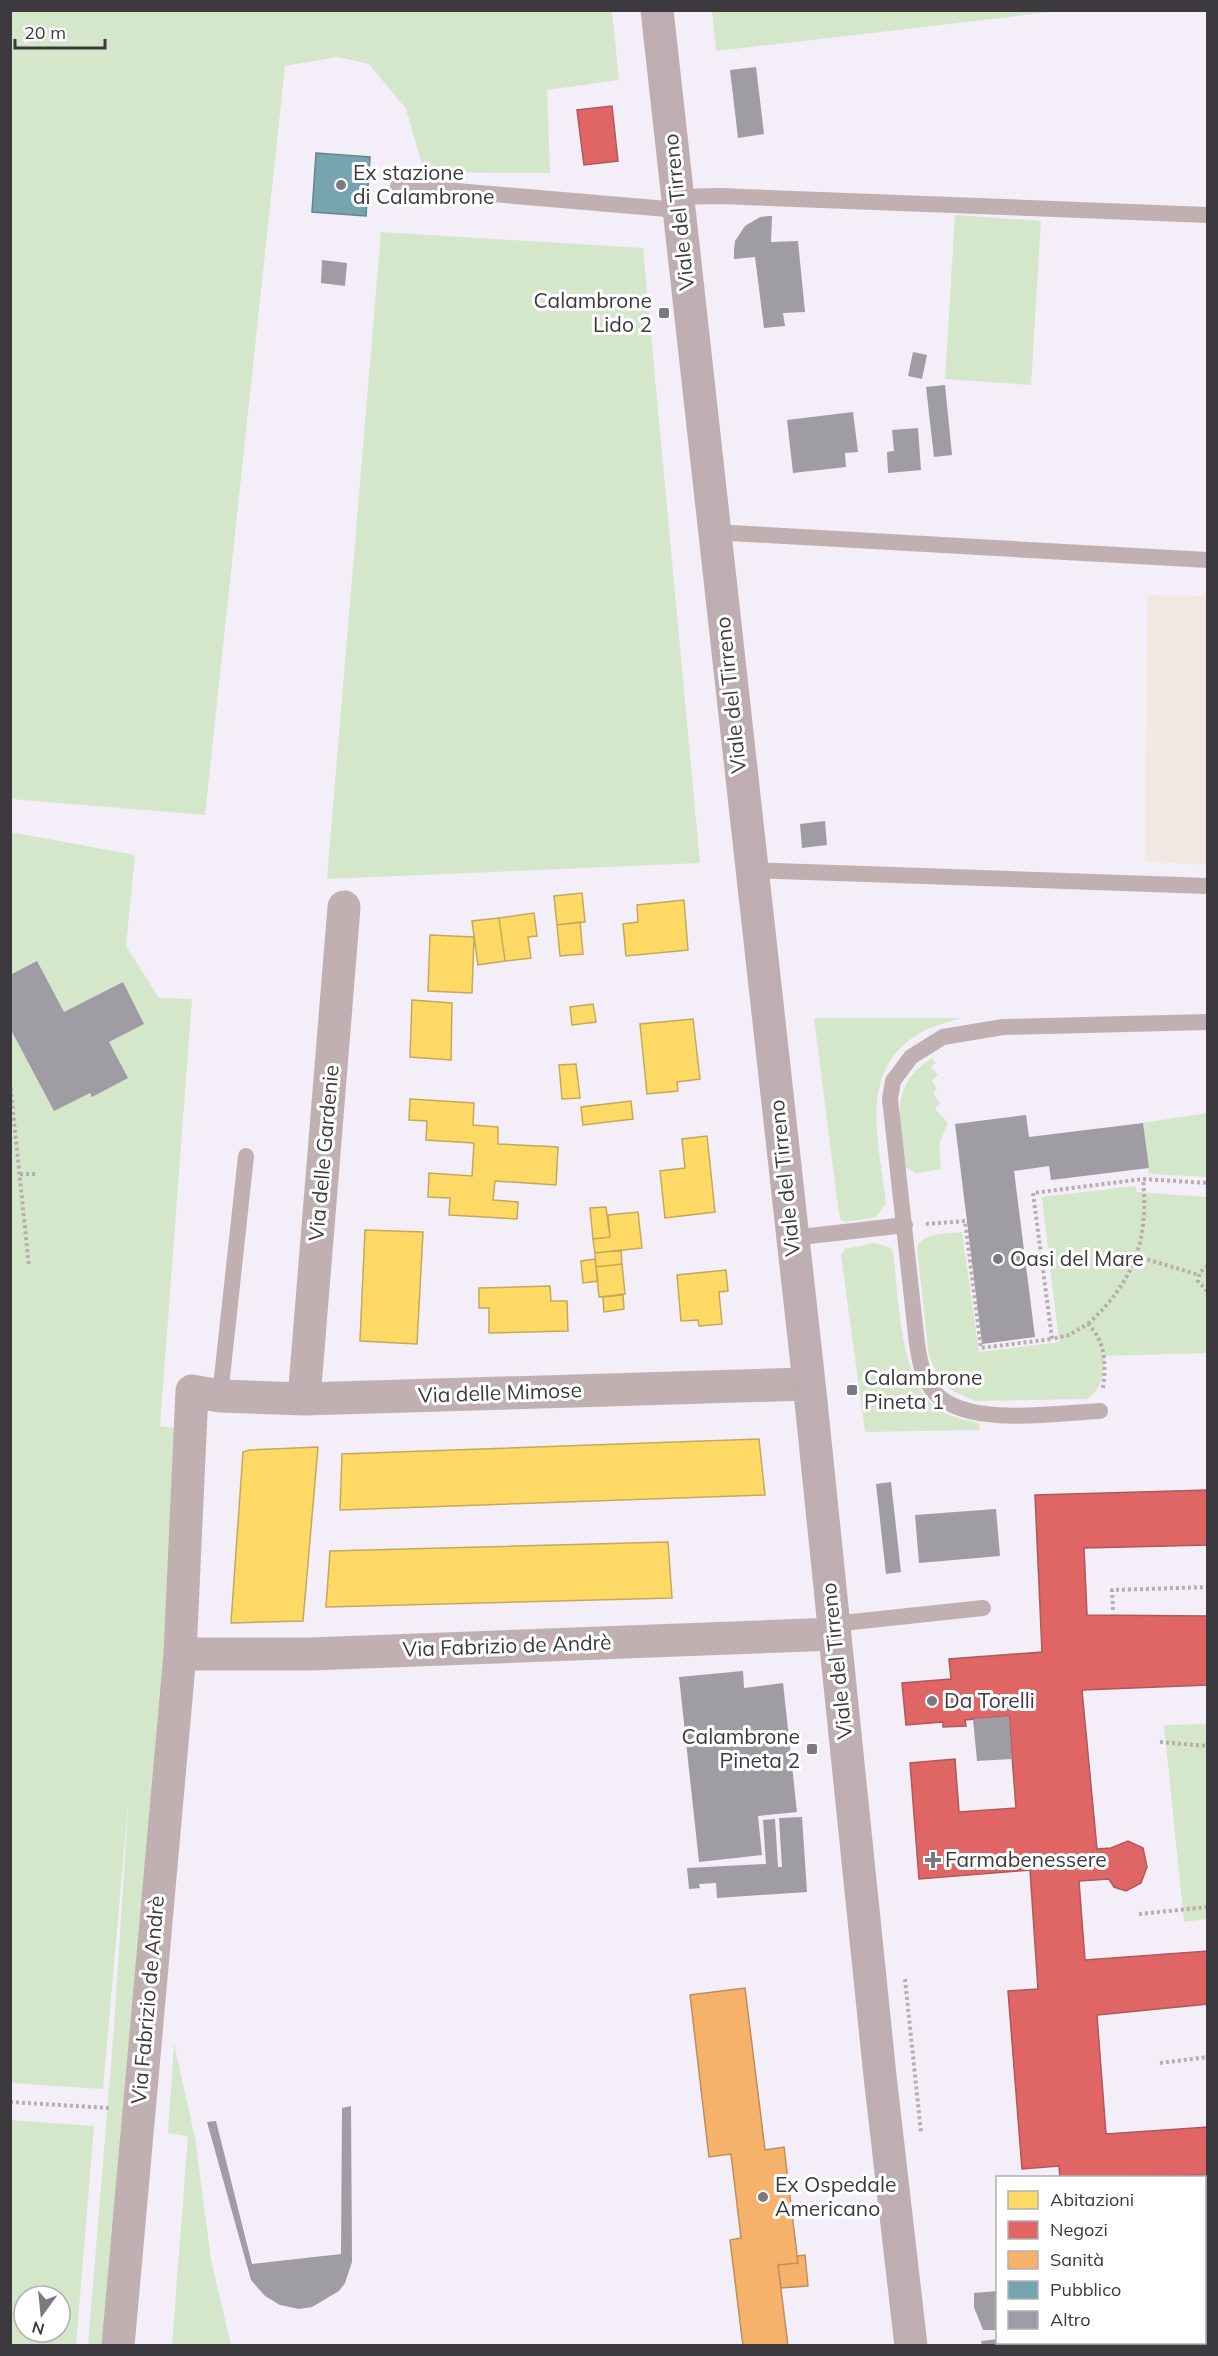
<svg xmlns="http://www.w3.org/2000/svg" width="1218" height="2356" viewBox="0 0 1218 2356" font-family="Mulish,sans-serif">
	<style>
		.industrial { fill: #f1e8e1 }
		.green { fill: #d4e7cb; fill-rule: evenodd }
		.homes { fill: #ffd966; stroke: #c4a95a; stroke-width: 1.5 }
		.shops { fill: #e06666; stroke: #af585a; stroke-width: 1.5 }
		.health { fill: #f6b26b; stroke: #be8e5e; stroke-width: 1.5 }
		.public { fill: #76a5af; stroke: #65858d; stroke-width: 1.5 }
		.building { fill: #9f9ca3 }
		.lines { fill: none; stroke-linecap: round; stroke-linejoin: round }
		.path { stroke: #b9adae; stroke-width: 4; stroke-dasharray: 3 3; stroke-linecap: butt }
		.service { stroke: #c1b0b1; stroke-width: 16 }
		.minor { stroke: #c1b0b1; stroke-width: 33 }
		.secondary { stroke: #bfaeb1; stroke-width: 33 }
		.poi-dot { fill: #7c7880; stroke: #fff; stroke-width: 2 }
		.labels { text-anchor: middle; stroke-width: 6; stroke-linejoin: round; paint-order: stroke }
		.poi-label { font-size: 21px; fill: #3c393f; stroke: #fff; text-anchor: start }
		.street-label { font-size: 21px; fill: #3c393f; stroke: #fff }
	</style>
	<rect width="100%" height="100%" fill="#f3eef8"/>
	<path class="industrial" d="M1147,595L1207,596V865L1145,861Z"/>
	<path class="green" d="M712,10H1060V11L716,51Z
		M10,11H612L619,80L547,90L550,173L424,172L406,109L369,64L338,57L285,66L205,815L11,799Z
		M955,215L1041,221L1031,385L945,379Z
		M381,232L643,248L700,863L327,879Z
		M10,832L135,855L126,946L159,998L192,999L160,1426L174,1428L182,1439L113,2345H88L114,2028L129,1794L103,2089L11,2083Z
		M814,1018H961C947,1023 930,1026 918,1034C856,1073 880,1144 886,1203L876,1217L846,1222L841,1220L839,1214Z
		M932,1058L936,1063L931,1067L938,1075L932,1081L937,1089L933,1093L940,1103L935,1109L948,1123L939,1144L941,1169L916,1173L905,1167C900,1123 888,1085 932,1058Z
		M1207,1113V1177L1149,1174L1143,1123Z
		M1135,1186L1137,1192L1207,1197V1353L1105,1356C1104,1371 1102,1390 1087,1399L975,1401L951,1390L940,1380L929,1356L917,1247C923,1232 949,1234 962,1232L979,1352L1059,1342L1042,1197Z
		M874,1243L889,1247L893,1252C899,1297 899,1384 940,1410C952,1418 966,1420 979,1423L980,1430L865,1432L841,1255L845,1249Z
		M1207,1724V1919L1184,1922L1164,1725Z
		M174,2044L195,2138L211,2260L231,2345H172L188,2136L168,2133Z
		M10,2120L94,2126L76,2345H11ZM24,2296H60V2332H24Z
		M1205,2223H1207L1208,2294H1205Z"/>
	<path class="homes" d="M582,893L585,922L557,925L554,896Z
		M684,900L688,950L626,956L623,924L638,922L637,905Z
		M534,913L537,936L528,937L531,958L505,961L499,918Z
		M499,918L505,961L478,965L472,921Z
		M580,922L583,954L560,956L557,925Z
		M430,935L474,937L472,993L428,991Z
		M412,1000L452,1003L451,1060L410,1057Z
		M593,1004L596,1022L572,1025L570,1007Z
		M693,1019L700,1079L677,1082L678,1091L647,1094L640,1024Z
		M576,1064L580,1098L562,1099L559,1065Z
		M410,1099L474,1103L473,1125L498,1127V1144L558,1147L556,1185L495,1181L493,1200L518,1202L517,1219L449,1215L450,1198L428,1197L429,1173L472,1176L474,1143L426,1140L427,1121L409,1120Z
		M631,1101L633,1119L583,1125L581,1107Z
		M707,1136L715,1212L665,1218L660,1171L685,1168L682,1139Z
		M606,1207L610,1237L593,1239L590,1208Z
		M638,1212L642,1248L595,1253L593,1239L610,1237L608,1215Z
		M365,1230L423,1232L417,1344L360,1341Z
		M621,1250L622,1264L596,1267L595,1253Z
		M595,1259L598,1281L583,1283L581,1261Z
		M622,1264L625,1294L599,1297L596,1267Z
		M726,1270L728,1291L719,1292L722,1324L699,1326L698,1320L681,1321L677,1275Z
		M550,1286L551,1301H567L568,1331L489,1333V1308H479V1288Z
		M623,1295L624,1309L604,1312L603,1297Z
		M759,1439L765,1495L340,1510L342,1454Z
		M318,1447L303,1621L231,1623L243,1452L249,1450Z
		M668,1542L672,1598L326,1607L330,1551Z"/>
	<path class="shops" d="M612,106L618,161L584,165L577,110Z
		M1208,1490V1545L1084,1548L1087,1615L1208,1616V1685L1082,1690L1097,1849L1111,1848L1128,1841L1143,1848L1147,1867L1141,1883L1126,1891L1114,1887L1109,1879L1079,1881L1085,1960L1208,1951V2004L1097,2015L1106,2134L1208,2127V2175L1060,2178L1059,2166L1022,2169L1008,1991L1038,1989L1030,1870L919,1879L910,1763L955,1759L959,1812L1016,1808L1009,1716L965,1720L966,1726L943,1727V1722L906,1725L902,1683L951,1679L949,1659L1042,1652L1035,1495Z"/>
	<path class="health" d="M745,1988L765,2150L784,2147L798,2263L778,2265L788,2346H743L730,2240L741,2238L731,2154L709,2157L690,1995Z
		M805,2255L808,2286L781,2288L778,2265L798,2263L797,2256Z"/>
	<path class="public" d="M316,153L370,157L366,216L312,212Z"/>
	<path class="building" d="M756,67L764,134L738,138L730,70Z
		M769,216H772L771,242L798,241L805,312L783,313L785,326L764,328L755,257L734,259V250L735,241L745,226L760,217Z
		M322,260L347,263L345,286L321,283Z
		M913,352L927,355L922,379L908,376Z
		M945,385L952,455L934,457L926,387Z
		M853,412L858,452L845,453L846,467L793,473L787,420Z
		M918,428L921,470L888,473L887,452L894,451L892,430Z
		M825,821L827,845L802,848L800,824Z
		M37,961L64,1012L123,982L144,1024L109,1042L128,1078L92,1097L90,1093L54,1111L10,1028V975Z
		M1026,1115L1029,1137L1143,1123L1149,1168L1051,1180L1049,1166L1014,1171L1035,1337L982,1344L955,1124Z
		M891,1482L901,1572L886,1574L876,1484Z
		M996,1509L1000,1556L919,1563L915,1515Z
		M743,1671L744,1688L783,1683L797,1812L758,1816L762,1855L699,1862L679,1677Z
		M1009,1716L1012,1759L977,1761L973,1719Z
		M802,1817L807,1892L717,1898L716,1883L699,1884L700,1888L689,1889L687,1868L766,1864L763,1820L775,1819L778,1867H782L779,1818Z
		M351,2106L352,2262L345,2283L339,2291L312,2307L299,2309L280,2305L265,2296L251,2280L207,2122L216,2121L252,2264L341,2254L342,2108Z
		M998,2291V2330H983L974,2307V2293Z
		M1204,2302H1208V2346H982L981,2341L998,2339V2342H1204Z"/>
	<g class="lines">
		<path class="path" d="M10,1082L29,1267
			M20,1174H35
			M926,1224L965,1221L981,1348L1052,1339
			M1136,1256L1199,1275
			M1208,1266L1200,1272L1198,1281L1208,1292
			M1088,1324C1134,1281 1149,1241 1143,1179
			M1103,1388C1106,1364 1106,1342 1088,1324L1069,1335L1052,1339L1033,1193L1143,1179L1208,1183
			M1113,1610L1112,1590L1208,1587
			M1160,1742L1208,1746
			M1139,1914L1208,1907
			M905,1979L921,2133
			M1160,2063L1208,2057
			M10,2102L109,2108"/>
		<path class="service" d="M398,186L679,210
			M677,197L720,196L1208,215
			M713,532L1208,560
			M751,870L1208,886
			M792,1238L905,1225
			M220,1396L246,1156
			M1100,1411C1056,1413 971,1427 937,1395C923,1381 920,1363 917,1344L892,1117L890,1099L893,1081L911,1057L943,1037L1003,1027L1208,1022
			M833,1624L983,1608"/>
		<path class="minor" d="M304,1399L344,907
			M180,1654H311L834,1634
			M118,2346L180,1654L192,1391L220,1396L304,1399L808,1384"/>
		<path class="secondary" d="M657,10L810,1392L880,2076L911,2346"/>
	</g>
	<g class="poi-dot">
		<circle cx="341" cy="185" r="6"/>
		<rect x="658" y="307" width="12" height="12" rx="3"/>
		<circle cx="998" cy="1259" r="6"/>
		<rect x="846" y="1384" width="12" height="12" rx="3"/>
		<circle cx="932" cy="1701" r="6"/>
		<rect x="806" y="1743" width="12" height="12" rx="3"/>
		<path d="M930 1851h6v6h6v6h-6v6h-6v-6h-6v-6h6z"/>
		<circle cx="763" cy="2197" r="6"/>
	</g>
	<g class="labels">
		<g class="poi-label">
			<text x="353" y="180">Ex stazione<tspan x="353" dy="24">di Calambrone</tspan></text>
			<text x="652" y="308" text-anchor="end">Calambrone<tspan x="652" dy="24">Lido 2</tspan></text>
			<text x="1010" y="1266">Oasi del Mare</text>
			<text x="864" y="1385">Calambrone<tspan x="864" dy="24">Pineta 1</tspan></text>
			<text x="944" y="1708">Da Torelli</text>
			<text x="800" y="1744" text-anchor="end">Calambrone<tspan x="800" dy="24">Pineta 2</tspan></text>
			<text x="945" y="1867">Farmabenessere</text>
			<text x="775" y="2192">Ex Ospedale<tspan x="775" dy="24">Americano</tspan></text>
		</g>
		<g class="street-label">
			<text transform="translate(679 212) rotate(-96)" y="7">Viale del Tirreno</text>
			<text transform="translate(731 695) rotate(-96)" y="7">Viale del Tirreno</text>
			<text transform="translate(324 1153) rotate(-85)" y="7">Via delle Gardenie</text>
			<text transform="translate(785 1178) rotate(-96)" y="7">Viale del Tirreno</text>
			<text transform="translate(500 1393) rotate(-2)" y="7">Via delle Mimose</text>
			<text transform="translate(507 1646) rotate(-2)" y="7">Via Fabrizio de Andrè</text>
			<text transform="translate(837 1661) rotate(-96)" y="7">Viale del Tirreno</text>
			<text transform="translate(148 2000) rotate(-85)" y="7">Via Fabrizio de Andrè</text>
		</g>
	</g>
	<rect width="1218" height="2356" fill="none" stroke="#3c393f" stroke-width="24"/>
	<rect x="996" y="2176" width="210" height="168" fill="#ffffff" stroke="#b1b0b2" stroke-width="1.5"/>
	<rect x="1008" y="2191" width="30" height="18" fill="#ffd966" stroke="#b1b0b2" stroke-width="1.5"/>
	<text x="1050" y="2206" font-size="18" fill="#3c393f">Abitazioni</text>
	<rect x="1008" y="2221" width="30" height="18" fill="#e06666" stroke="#b1b0b2" stroke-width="1.5"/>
	<text x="1050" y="2236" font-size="18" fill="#3c393f">Negozi</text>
	<rect x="1008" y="2251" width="30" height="18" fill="#f6b26b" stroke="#b1b0b2" stroke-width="1.5"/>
	<text x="1050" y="2266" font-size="18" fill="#3c393f">Sanità</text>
	<rect x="1008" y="2281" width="30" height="18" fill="#76a5af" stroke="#b1b0b2" stroke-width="1.5"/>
	<text x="1050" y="2296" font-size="18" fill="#3c393f">Pubblico</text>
	<rect x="1008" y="2311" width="30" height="18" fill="#9f9ca3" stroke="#b1b0b2" stroke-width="1.5"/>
	<text x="1050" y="2326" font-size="18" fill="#3c393f">Altro</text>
	<g transform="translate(42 2314) rotate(195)"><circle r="28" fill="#ffffff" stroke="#b1b0b2" stroke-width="1.5"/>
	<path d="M0-4.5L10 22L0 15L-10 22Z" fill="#7c7880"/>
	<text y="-9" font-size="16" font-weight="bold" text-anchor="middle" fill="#3c393f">N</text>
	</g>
	<path d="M15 39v9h90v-9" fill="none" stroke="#3c393f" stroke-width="3"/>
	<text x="24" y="39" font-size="18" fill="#3c393f" stroke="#ffffff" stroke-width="4.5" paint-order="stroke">20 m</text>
</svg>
